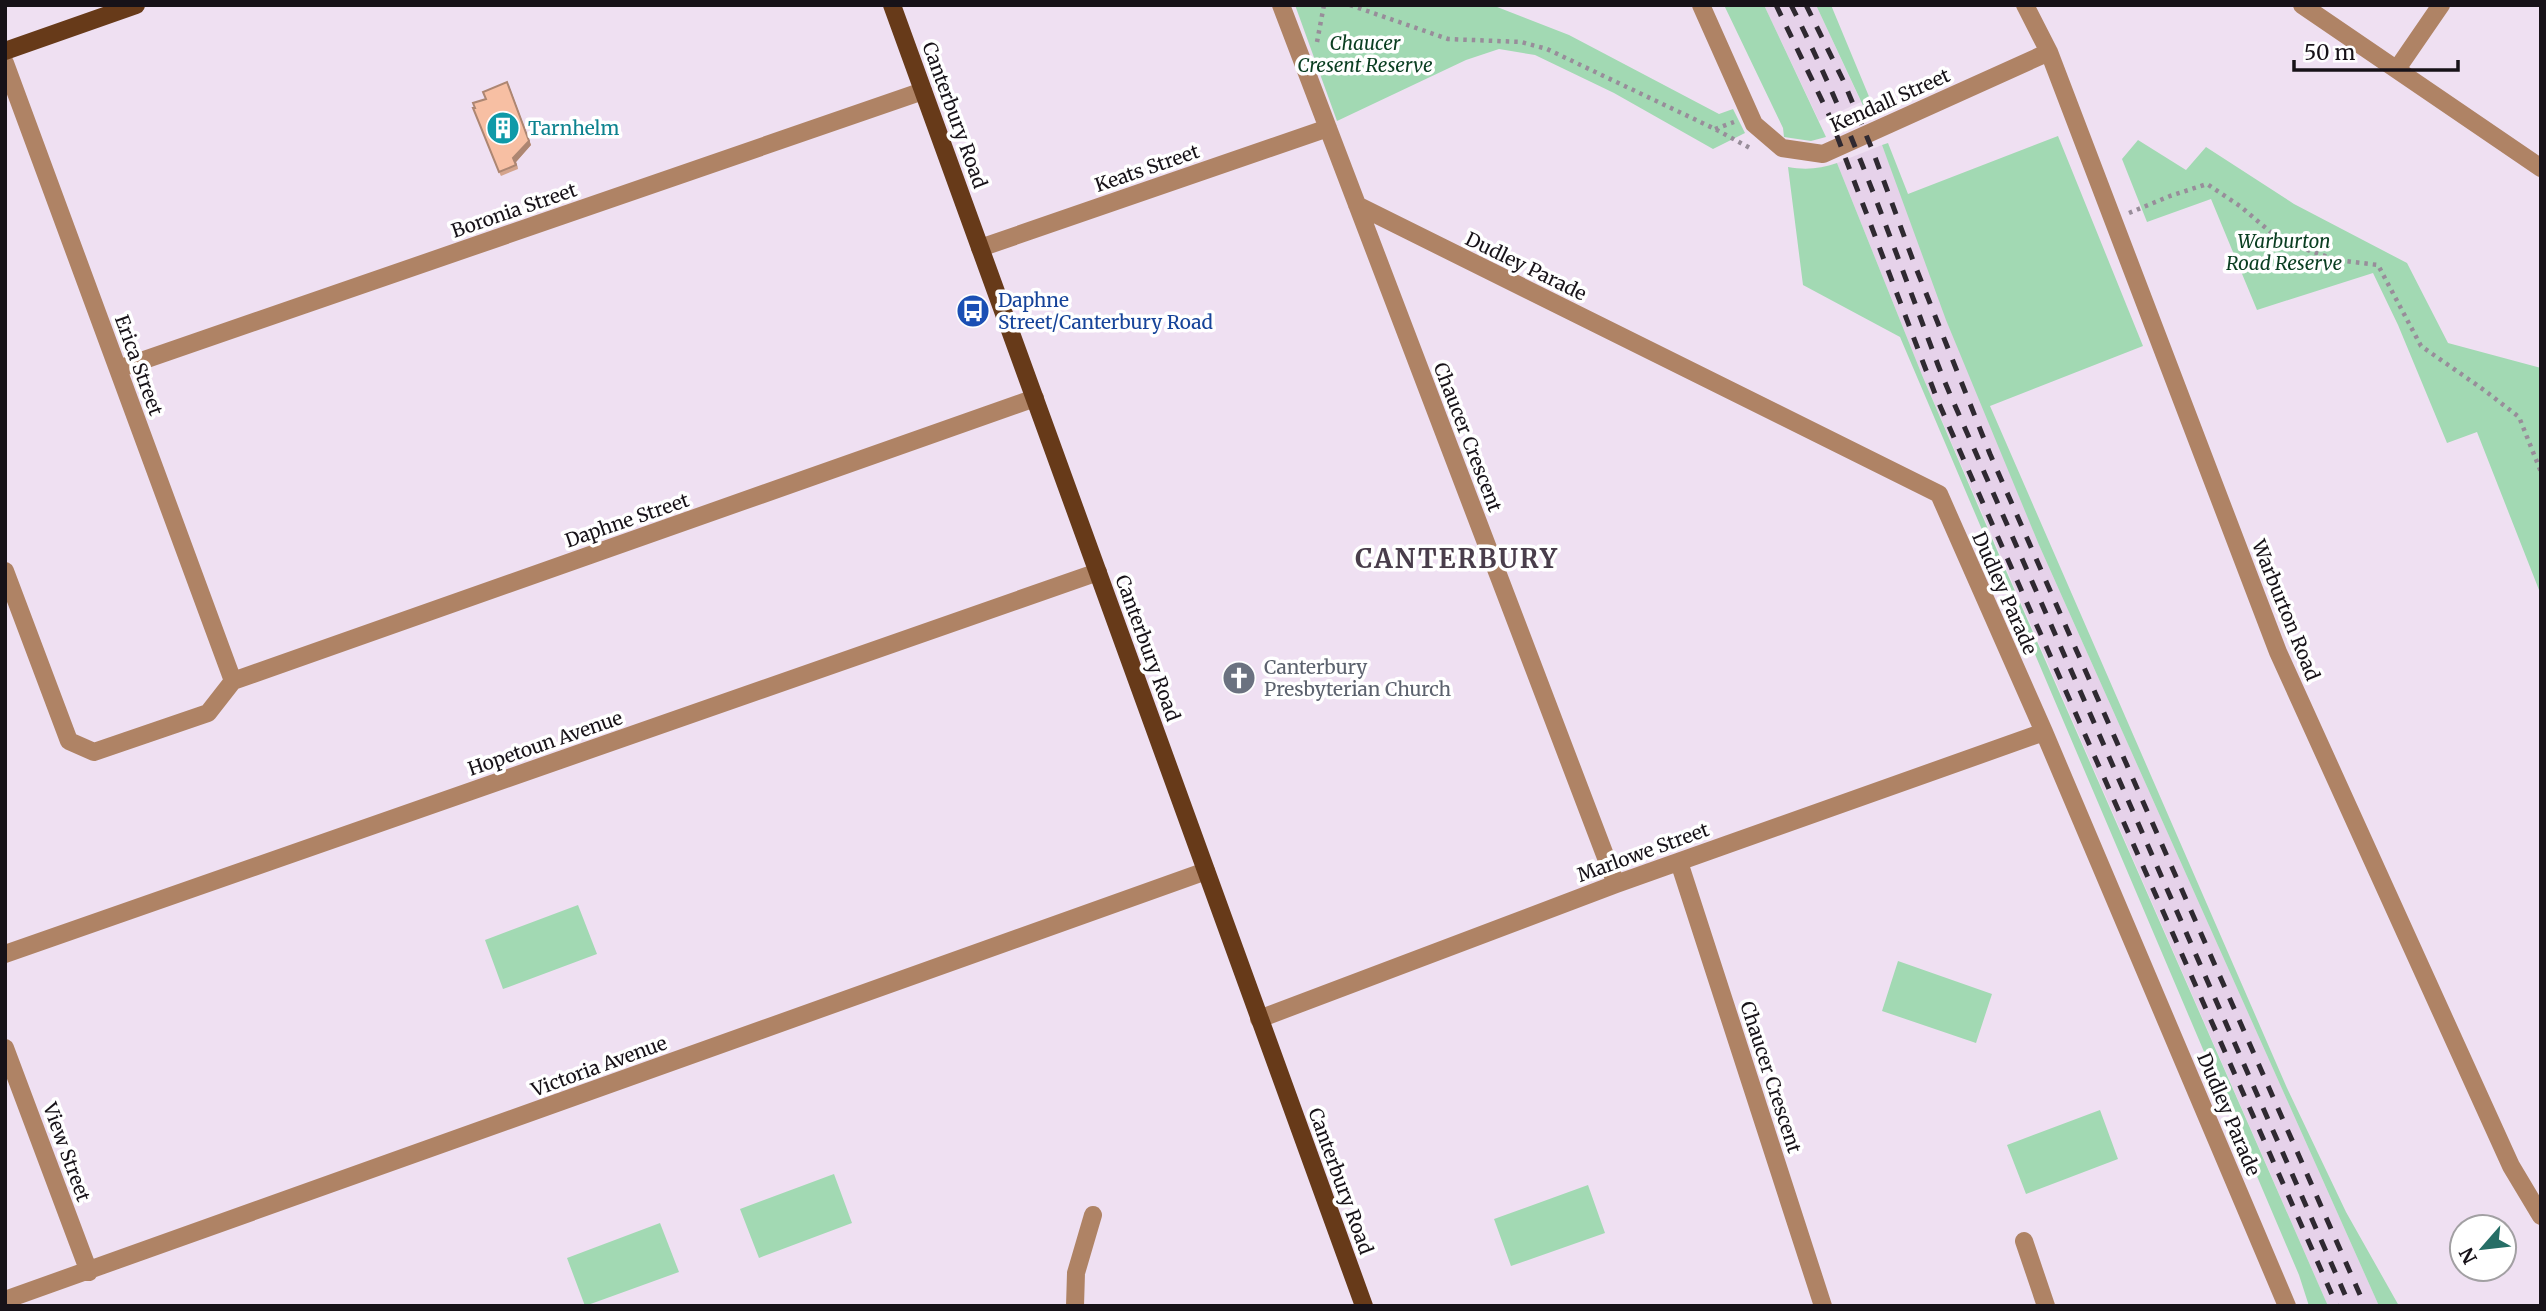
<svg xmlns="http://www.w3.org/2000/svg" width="2546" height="1311" viewBox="0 0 2546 1311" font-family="Merriweather,serif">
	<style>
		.built { fill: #e6d2ea }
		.green { fill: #a2d9b3 }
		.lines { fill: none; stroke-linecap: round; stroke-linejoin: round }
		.path { stroke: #988d9a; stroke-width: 4.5; stroke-dasharray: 3.5 5; stroke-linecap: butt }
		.minor { stroke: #af8365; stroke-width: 18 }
		.major { stroke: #673a19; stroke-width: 18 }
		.rail { stroke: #2f2931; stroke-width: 5; stroke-dasharray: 12 12; stroke-linecap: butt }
		.wall { fill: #d4a48c }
		.shaded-wall { fill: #ad8672 }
		.building { fill: #f7bfa3; stroke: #ad8672; stroke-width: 2 }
		.labels { text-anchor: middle; stroke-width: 7; stroke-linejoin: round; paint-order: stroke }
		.park-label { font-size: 19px; font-style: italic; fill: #0a3e21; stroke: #fff }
		.street-label { font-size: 19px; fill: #171218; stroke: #fff }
		.culture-label { font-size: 19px; fill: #0d838f; stroke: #fff; text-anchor: start }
		.transit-label { font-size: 19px; fill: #164399; stroke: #fff; text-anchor: start }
		.worship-label { font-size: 19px; fill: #5b616d; stroke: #fff; text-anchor: start }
		.district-label { font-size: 26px; font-weight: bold; letter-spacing: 2px; fill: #493d4b; stroke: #fff }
	</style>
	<rect width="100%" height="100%" fill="#efe0f2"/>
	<path class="built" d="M1764,5H1816L1861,102L1819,121Z
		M1882,145L2039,545L2379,1306H2328L1922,375L1837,163Z"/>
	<path class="green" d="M1295,5H1492L1569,35L1719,114L1733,109L1745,133L1713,149L1614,93L1535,55L1499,49L1466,60L1337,121Z
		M1724,5H1764L1826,137L1811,141L1784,137L1783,128Z
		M1816,5H1831L1875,111L1867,114Z
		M2058,136L2143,346L1990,406L2287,1088L2346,1212L2399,1306H2379L2039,545L1946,320L1882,145L1888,143L1908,194Z
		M2138,140L2186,170L2206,147L2294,204L2407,263L2448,343L2541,368V595L2477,432L2447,443L2398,325L2373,273L2257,310L2211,199L2147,222L2122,159Z
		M1837,163L1922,375L1997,550L2328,1306H2309L2299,1275L1900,337L1803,285L1788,167C1805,170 1820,169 1837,163Z
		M578,905L597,954L503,989L485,940Z
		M1898,961L1992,994L1976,1043L1882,1011Z
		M2100,1110L2118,1159L2026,1194L2007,1145Z
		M834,1174L852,1223L759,1258L740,1209Z
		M1588,1185L1605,1233L1511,1266L1494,1219Z
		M660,1223L679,1272L585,1306L567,1258Z"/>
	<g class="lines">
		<path class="path" d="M1350,5L1448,39L1521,42L1547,49L1715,129L1750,148
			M1317,42L1324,5
			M1715,129L1734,122
			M2129,213L2170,196L2207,184L2240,206L2281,241L2337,260L2378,265L2421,346L2484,390L2519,417L2541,472"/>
		<path class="minor" d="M1281,5L1616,884
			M1701,5L1754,124L1782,148L1823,154L2049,52
			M2025,5L2049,52L2278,652L2511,1166L2541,1216
			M2302,5L2541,168
			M5,63L233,681
			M2397,69L2441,5
			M1357,205L1939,494L2044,732L2287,1306
			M980,248L1328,128
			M118,369L923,91
			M5,571L69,741L94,752L208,713L233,681
			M233,681L1035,398
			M1679,862L1823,1306
			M5,954L1098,572
			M1259,1019L1616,884L2044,732
			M5,1048L89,1272
			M2024,1241L2046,1306
			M5,1300L1206,871
			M1075,1306L1076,1273L1093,1215"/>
		<path class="major" d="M892,5L1364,1306
			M5,51L136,5"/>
		<path class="rail" d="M1776,5L1829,115L1937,399L2337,1306
			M1791,5C1850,121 1892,243 1938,365C1952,401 1969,436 1984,472L2350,1306
			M1806,5L1843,80L1872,149L1914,263L1990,454L2365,1306"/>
	</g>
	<path class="wall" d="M509,86L531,145L516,162L518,169L501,176L499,172L475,108Z"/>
	<path class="shaded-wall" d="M507,82L509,86L531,145L516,162L518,169L513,158Z"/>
	<path class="building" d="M507,82L529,141L513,158L516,165L499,172L473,108H475L473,103L486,99L483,92Z"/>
	<defs>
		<symbol id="building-disc" viewBox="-11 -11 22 22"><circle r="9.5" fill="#0f9aa8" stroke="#fff"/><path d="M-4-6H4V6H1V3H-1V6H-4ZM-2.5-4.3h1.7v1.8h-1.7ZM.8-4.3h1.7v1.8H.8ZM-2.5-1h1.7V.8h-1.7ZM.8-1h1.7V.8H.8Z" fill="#fff"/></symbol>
		<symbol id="bus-disc" viewBox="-11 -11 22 22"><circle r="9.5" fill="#1a4fb4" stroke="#fff"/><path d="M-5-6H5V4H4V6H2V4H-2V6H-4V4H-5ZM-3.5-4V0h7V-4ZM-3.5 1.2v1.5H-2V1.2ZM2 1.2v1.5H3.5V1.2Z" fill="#fff"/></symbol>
		<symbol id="church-disc" viewBox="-11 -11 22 22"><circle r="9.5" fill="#6b7280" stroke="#fff"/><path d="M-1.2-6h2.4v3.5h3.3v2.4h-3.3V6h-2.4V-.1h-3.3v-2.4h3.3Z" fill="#fff"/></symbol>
	</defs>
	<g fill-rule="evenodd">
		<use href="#building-disc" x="484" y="109" width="38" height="38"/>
		<use href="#bus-disc" x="954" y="292" width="38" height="38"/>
		<use href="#church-disc" x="1220" y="659" width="38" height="38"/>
	</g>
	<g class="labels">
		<g class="park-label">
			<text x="1365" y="50">Chaucer<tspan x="1365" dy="22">Cresent Reserve</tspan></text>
			<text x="2284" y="248">Warburton<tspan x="2284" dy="22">Road Reserve</tspan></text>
		</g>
		<g class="street-label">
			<text transform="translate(1890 100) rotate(-24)" y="7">Kendall Street</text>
			<text transform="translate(955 115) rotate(70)" y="7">Canterbury Road</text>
			<text transform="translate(1147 168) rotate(-19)" y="7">Keats Street</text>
			<text transform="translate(514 210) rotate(-19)" y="7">Boronia Street</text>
			<text transform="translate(1526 266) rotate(26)" y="7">Dudley Parade</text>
			<text transform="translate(139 365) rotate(70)" y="7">Erica Street</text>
			<text transform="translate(1468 437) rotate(69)" y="7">Chaucer Crescent</text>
			<text transform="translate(627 520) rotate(-19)" y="7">Daphne Street</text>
			<text transform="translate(2005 593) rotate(66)" y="7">Dudley Parade</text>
			<text transform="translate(2286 610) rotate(68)" y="7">Warburton Road</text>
			<text transform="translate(1148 648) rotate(70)" y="7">Canterbury Road</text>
			<text transform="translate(545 743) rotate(-19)" y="7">Hopetoun Avenue</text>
			<text transform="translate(1643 852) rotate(-20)" y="7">Marlowe Street</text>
			<text transform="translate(599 1066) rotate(-20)" y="7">Victoria Avenue</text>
			<text transform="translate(1771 1077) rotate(72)" y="7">Chaucer Crescent</text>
			<text transform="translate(2229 1114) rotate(67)" y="7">Dudley Parade</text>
			<text transform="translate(67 1152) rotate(70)" y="7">View Street</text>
			<text transform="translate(1341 1181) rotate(70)" y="7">Canterbury Road</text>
		</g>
		<g class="culture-label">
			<text x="528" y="135">Tarnhelm</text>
		</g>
		<g class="transit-label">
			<text x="998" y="307">Daphne<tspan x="998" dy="22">Street/Canterbury Road</tspan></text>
		</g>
		<g class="worship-label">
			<text x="1264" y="674">Canterbury<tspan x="1264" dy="22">Presbyterian Church</tspan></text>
		</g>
		<g class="district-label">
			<text x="1457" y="568">CANTERBURY</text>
		</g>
	</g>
	<rect width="2546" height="1311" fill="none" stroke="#171218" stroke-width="14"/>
	<g transform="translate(2483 1248) rotate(242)"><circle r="33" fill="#ffffff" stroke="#a2a0a3" stroke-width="2"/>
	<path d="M0-5L12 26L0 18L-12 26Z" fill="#266e66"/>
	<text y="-10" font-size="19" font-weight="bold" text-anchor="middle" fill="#171218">N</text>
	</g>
	<path d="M2294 60v10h164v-10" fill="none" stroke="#171218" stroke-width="3.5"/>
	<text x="2304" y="60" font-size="21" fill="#171218" stroke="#ffffff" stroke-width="5" paint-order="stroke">50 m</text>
</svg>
